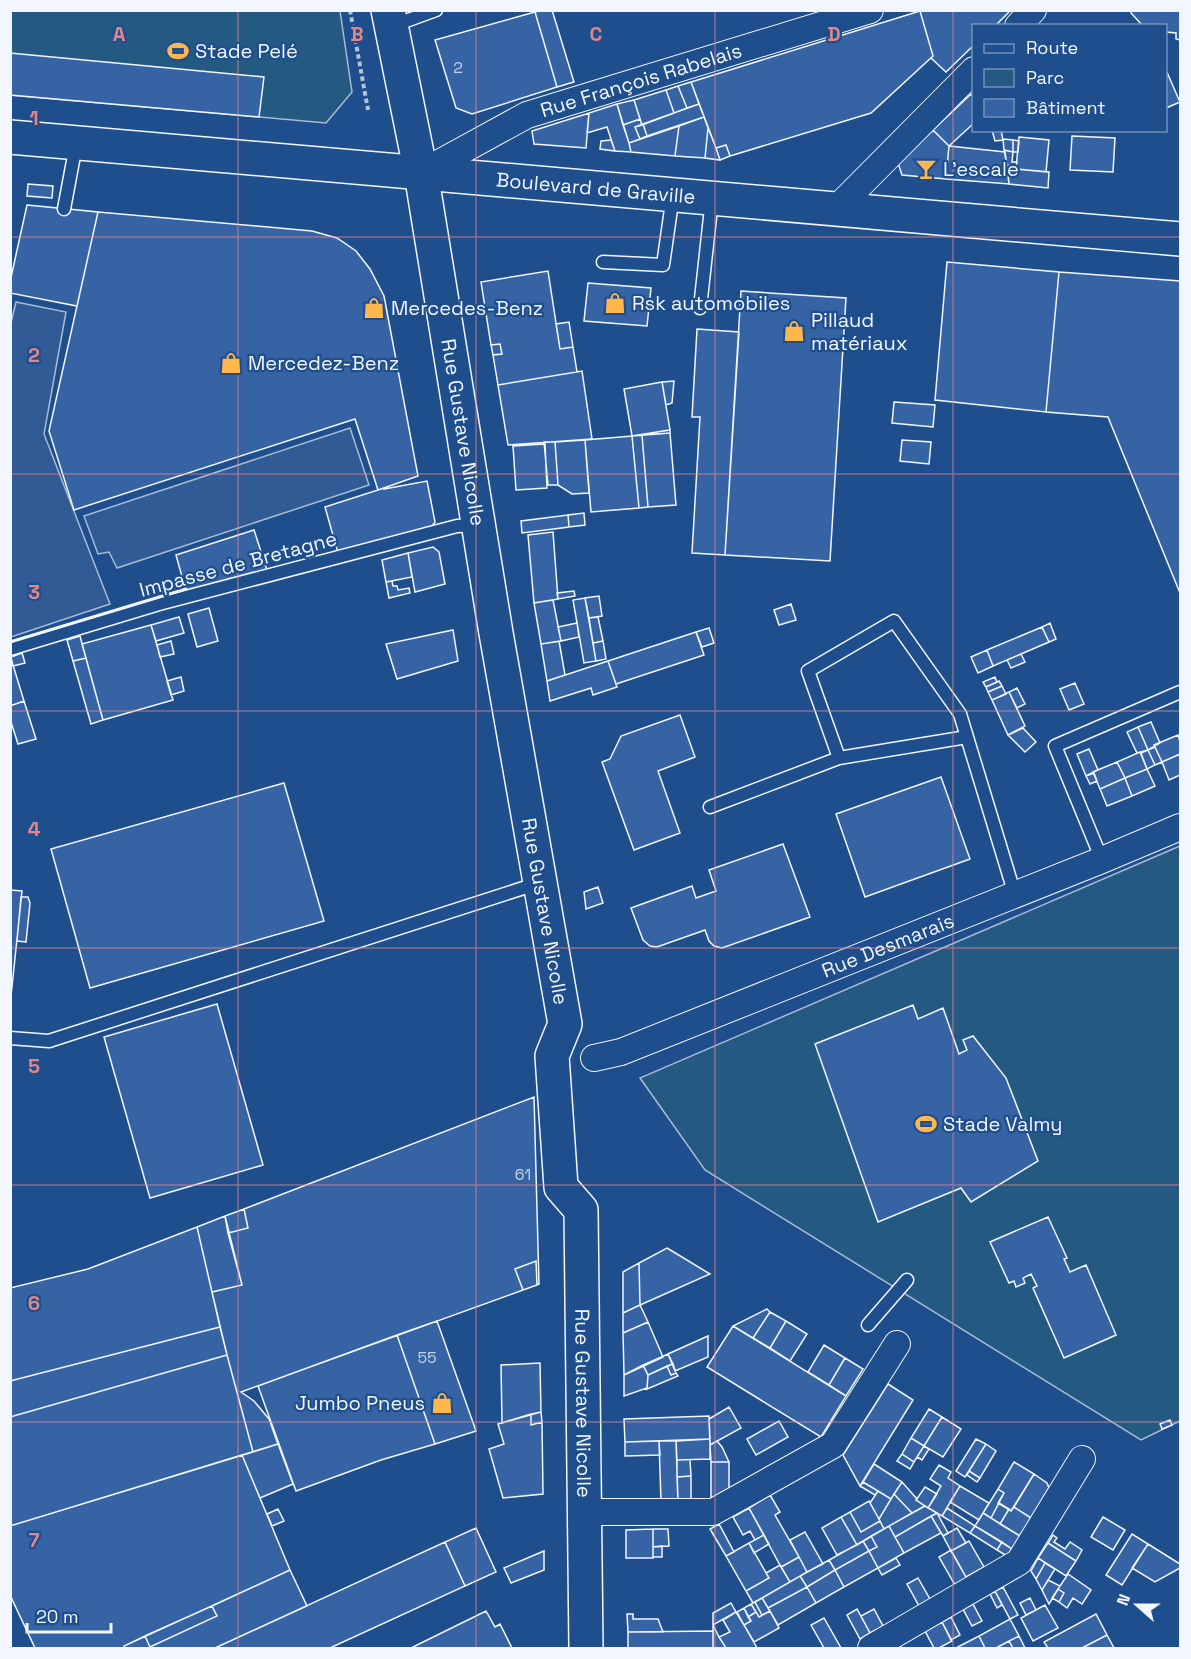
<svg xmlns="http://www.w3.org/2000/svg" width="1191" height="1659" viewBox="0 0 1191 1659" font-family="'Space Grotesk',sans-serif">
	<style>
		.green { fill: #245a82; stroke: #a8bbd7; stroke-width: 1.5 }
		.parking { fill: #305b95; stroke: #a8bbd7; stroke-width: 1.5 }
		.building { fill: #3563a3; stroke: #f2f6ff; stroke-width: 1.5 }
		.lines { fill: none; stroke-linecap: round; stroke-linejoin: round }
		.lane-casing { stroke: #f2f6ff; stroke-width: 15 }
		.street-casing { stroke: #f2f6ff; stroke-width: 28 }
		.secondary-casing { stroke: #f2f6ff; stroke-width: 36 }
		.path { stroke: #b3c4dc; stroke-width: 4; stroke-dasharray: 4.5 3; stroke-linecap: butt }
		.lane { stroke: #1f4e8c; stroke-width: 12 }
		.street { stroke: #1f4e8c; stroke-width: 26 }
		.secondary { stroke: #1f4e8c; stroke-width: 33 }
		.wall { stroke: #f2f6ff; stroke-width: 3 }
		.grid { fill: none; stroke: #e38589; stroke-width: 1.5; stroke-opacity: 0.55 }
		.labels { text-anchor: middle; stroke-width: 4.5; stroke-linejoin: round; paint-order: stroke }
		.number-label { font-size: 16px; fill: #c3d1e8 }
		.poi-label { font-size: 20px; fill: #f2f6ff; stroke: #1f4e8c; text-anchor: start }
		.street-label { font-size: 20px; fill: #f2f6ff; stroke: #1f4e8c }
		.grid-label { font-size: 20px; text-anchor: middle; font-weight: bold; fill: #e38589; stroke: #1f4e8c; stroke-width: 4.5; stroke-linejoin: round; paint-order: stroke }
	</style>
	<rect width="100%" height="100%" fill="#1f4e8c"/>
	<path class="green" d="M10,11H340L352,92L326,123L11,95Z
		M1180,846V1421L1141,1440L705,1170L640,1078Z"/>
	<path class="parking" d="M16,302L66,312L44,434L110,604L11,637L10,327Z
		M350,428L369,485L117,568L109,552L98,554L84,516Z"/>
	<path class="building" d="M542,10H552L574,82L557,87L535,12Z
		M922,10H1011L995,26H974V45L946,72L931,58L933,56L920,11Z
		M1131,10H1180V40L1176,39V33L1166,32V26H1143L1131,13Z
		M920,11L933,56L871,113L730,156L726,145L716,148L691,82Z
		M535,12L557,87L472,114L456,108L435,40Z
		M10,53L264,77L259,117L10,95Z
		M1166,70L1180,102L1166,108Z
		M691,82L699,104L687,108L678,86Z
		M678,86L687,108L674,113L666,90Z
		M666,90L674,113L642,125L634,100Z
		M971,94L974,97V123L949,146L933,130Z
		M634,100L640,119L623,125L617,104Z
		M617,104L629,143L631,152L615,151L607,127L587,133L589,113Z
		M699,104L704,117L647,136L643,124Z
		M589,113L586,148L534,144L532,131Z
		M704,117L708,128L705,158L675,156L679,126Z
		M640,119L642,125L635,127L640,139L629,143L623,125Z
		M643,124L647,136L640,139L635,127Z
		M679,126L675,156L631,152L629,143Z
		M708,128L716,148L720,160L705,158Z
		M933,130L949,146L946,179L902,175L898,163Z
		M992,130H1001L1003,140L995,141Z
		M1072,136L1115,138L1113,172L1070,170Z
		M1019,137L1049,140L1046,172L1016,169Z
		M1003,139L1013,140V152L1004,150Z
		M611,140L615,151L600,149L601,141Z
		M1013,140L1019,141L1018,152H1013Z
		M726,145L730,156L720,160L716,148Z
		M949,146L1005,152L1009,184L946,179Z
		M1004,150L1013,152L1012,162H1017L1016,167L1007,165Z
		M1007,165L1016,167V169L1049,172L1048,188L1009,184Z
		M28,184L53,186L52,198L27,196Z
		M27,205L98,212L77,306L10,293V282Z
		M98,212L312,231L337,238L356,251L370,269L384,296L418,476L378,490L355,419L74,510L49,431Z
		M947,262L1059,272L1046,412L935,400Z
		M548,271L560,349L573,347L577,372L498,385L493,355L502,354L500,344L491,345L481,282Z
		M1059,272L1180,281V593L1108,417L1046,412Z
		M588,283L651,288L647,326L584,321Z
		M741,291L846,298L830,561L725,555Z
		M569,322L573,347L560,349L556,324Z
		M697,329L739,332L725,555L692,553L700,417H692Z
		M500,344L502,354L493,355L491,345Z
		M582,371L592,439L508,445L498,385Z
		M674,381L672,403L666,405L662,382Z
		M662,382L670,430L632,436L624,389Z
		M894,402L935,405L933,427L892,423Z
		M670,430V433L632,436Z
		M670,433L676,505L648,507L642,435Z
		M642,435L648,507L639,508L632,436Z
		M632,436L639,508L591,512L585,440Z
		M585,440L589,493L572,494L558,485L555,442Z
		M902,440L931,442L929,464L900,461Z
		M544,442H555L558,485H548Z
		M545,444L547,488L516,490L513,446Z
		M427,481L435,522L430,529L338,553L325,507L384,488V489Z
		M584,513L585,525L569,527L568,515Z
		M568,515L569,527L522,533L521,521Z
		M254,530L267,570L186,591L176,555Z
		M553,532L558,599L534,603L528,535Z
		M433,547L439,552L445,584L415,592L408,553Z
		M408,553L412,577L386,582L382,560Z
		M392,581L393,586H397L398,590L409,588L410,593L389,598L386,582Z
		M574,591L575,596L558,599L557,593Z
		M599,596L602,616L589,618L585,598Z
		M585,598L596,661L584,663L573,600Z
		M553,600L561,641L541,644L534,603Z
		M791,604L796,620L779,625L774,610Z
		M209,608L218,641L197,647L188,614Z
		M179,617L184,633L156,641L151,625Z
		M598,617L603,641L593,643L589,618Z
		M577,623L579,637L561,641L558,627Z
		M1050,623L1056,639L1049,642L1042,627Z
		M151,625L173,700L103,720L82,644Z
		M1042,627L1049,642L993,666L987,650Z
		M709,628L714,643L702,647L696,632Z
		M453,630L458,661L397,679L386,644Z
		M696,632L704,655L616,684L608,661Z
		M80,636L86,658L73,661L67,640Z
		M171,641L174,654L160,657L157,645Z
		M559,641L565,675L547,681L541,644Z
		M603,641L606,659L596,661L593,643Z
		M987,650L993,666L978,673L971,657Z
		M22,653L25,663L13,666L11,657Z
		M1021,654L1025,662L1011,668L1007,660Z
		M86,658L103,720L91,724L73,661Z
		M608,661L617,687L593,695L591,688L550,701L547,681Z
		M13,665L24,701L10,706V666Z
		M181,677L184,691L171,695L167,681Z
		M995,677L997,682L986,687L983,682Z
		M999,681L1002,686L988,692L986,687Z
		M1075,683L1084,704L1069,710L1060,689Z
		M1002,686L1006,694L992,700L988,692Z
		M1017,688L1025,704L1017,708L1009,692Z
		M1009,692L1025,726L1008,735L992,700Z
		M24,701L36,739L18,744L10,719V706Z
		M680,715L695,757L658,771L680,833L634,850L602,762L610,759L621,736Z
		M1151,722L1160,743L1148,750L1138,727Z
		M1138,727L1148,750L1137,753L1127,732Z
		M1023,728L1036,742L1025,752L1008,735Z
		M1178,735L1180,741V754L1162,762L1154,745Z
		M1155,747L1162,762L1155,765L1148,750Z
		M1089,749L1098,770L1086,776L1077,754Z
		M1148,750L1155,765L1147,769L1141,753Z
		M1140,752L1147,769L1125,778L1117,762Z
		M1180,754V775L1169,780L1162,762Z
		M1117,762L1125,778L1100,789L1093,772Z
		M1147,769L1155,786L1132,796L1125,778Z
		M1094,773L1097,781L1090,784L1086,776Z
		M941,777L970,859L865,897L836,814Z
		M1125,778L1132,796L1107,806L1100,789Z
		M284,783L324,921L90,988L51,849Z
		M783,844L810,917L722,948L714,946L709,941L705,930L657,947L650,946L643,940L631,908L692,886L696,898L716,891L709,870Z
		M598,887L603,903L586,909L584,892Z
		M10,890L22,891L10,1006Z
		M21,897H28L30,903L26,942L17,941Z
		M217,1004L263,1165L150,1198L104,1037Z
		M913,1005L918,1019L943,1008L959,1054L967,1050L963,1040L973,1036L1006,1078L1038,1161L971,1202L961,1188L878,1222L815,1044Z
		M534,1097L539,1284L537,1285L536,1261L515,1269L523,1290L241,1392L254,1401L269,1419L278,1444L253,1452L227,1355L212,1292L242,1285L228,1233L248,1228L244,1209Z
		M244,1209L248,1228L228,1233L225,1216Z
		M225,1216L242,1285L212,1292L197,1227Z
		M1048,1217L1067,1258L1064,1259L1070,1272L1086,1265L1116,1335L1064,1358L1033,1288L1037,1286L1031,1274L1023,1278L1025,1283L1016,1287L1014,1281L1009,1283L990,1242Z
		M197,1227L220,1327L10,1381V1288L88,1269Z
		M667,1248L710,1274L640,1305L639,1263Z
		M536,1261L537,1285L523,1290L515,1269Z
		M639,1263L640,1305L623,1313V1272Z
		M640,1305L648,1322L623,1333V1313Z
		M767,1309L770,1312L753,1338L733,1326Z
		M770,1312L786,1321L770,1348L753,1338Z
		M437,1321L476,1431L435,1444L397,1335Z
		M786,1321L807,1334L790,1361L770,1348Z
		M648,1322L663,1357L624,1375L623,1333Z
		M733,1326L846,1396L821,1437L707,1367Z
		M220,1327L227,1355L10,1417V1381Z
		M397,1335L435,1444L381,1460L296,1491L258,1386Z
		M708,1336V1357L675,1371L668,1354Z
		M824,1345L845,1358L829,1385L808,1372Z
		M668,1354L673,1364L648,1375L643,1365Z
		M227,1355L253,1452L10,1526V1417Z
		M845,1358L863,1369L846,1396L829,1385Z
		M540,1363L541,1412L502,1423L501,1365Z
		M673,1364L676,1373L671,1375L667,1366Z
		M643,1365L648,1375L647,1388L624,1396V1375Z
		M667,1366L671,1375L676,1373L678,1376L647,1389L648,1375Z
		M888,1384L913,1400L860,1486L843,1455Z
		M729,1407L741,1428L710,1445L709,1419Z
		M929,1409L942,1417L924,1446L911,1438Z
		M541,1412L542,1422L531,1425V1414Z
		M531,1414V1425L542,1422L543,1494L503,1498L489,1449L504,1444L498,1424Z
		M709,1416L710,1439L625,1442L624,1419Z
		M942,1417L961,1429L943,1457L924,1446Z
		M1170,1420L1172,1425L1162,1429L1160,1424Z
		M779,1421L788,1437L756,1455L747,1439Z
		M911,1438L924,1446L914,1462L902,1454Z
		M710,1439V1459L677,1460L676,1441Z
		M976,1439L986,1444L965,1477L956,1471Z
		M659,1441H676L678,1501H661Z
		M659,1441L660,1455L625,1456V1442Z
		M717,1441L722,1447L729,1462H711L710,1445Z
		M278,1444L293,1484L260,1498L242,1455Z
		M986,1444L996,1451L980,1478L969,1471Z
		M924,1446L929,1449L922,1460L917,1457Z
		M902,1454L914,1462L910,1469L897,1461Z
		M242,1455L290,1570L124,1646L125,1648H35L10,1595V1526Z
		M677,1460H690L691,1476L677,1477Z
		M711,1462H729V1490L711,1501Z
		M1014,1462L1034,1474L1011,1511L998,1503L1004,1493L998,1489Z
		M874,1464L902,1482L891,1499L863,1482Z
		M939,1465L951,1472L948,1478L960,1486L942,1516L928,1508L941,1486L930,1479Z
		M969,1471L980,1478L977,1482L967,1475Z
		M1034,1474L1047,1483L1049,1488L1031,1518L1014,1507Z
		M691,1476V1501H678L677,1477Z
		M863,1482L878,1491L875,1495L860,1486Z
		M902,1482L917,1499L916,1500L925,1506L912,1513L894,1494Z
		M960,1486L989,1503L979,1520L950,1502Z
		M925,1487L937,1494L928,1508L916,1500Z
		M998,1489L1004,1493L991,1518L983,1513Z
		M878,1491L891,1499L879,1519L870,1503Z
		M894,1494L912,1513L884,1529L879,1519Z
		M770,1495L780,1512L775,1515L799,1557L781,1567L749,1508Z
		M869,1501L880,1521L861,1532L850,1512Z
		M999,1503L1009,1509L1000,1524L991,1518Z
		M925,1506L937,1513L895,1537L889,1526Z
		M1014,1507L1031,1518L1020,1536L1000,1524L1009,1509L1011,1511Z
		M749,1508L764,1535L755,1540L750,1531L743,1535L733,1517Z
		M947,1508L975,1526L970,1533L942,1516Z
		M278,1509L284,1521L272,1526L267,1514Z
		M850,1512L861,1532L880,1521L884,1529L857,1545L841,1517Z
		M937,1513L948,1533L943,1536L931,1516Z
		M983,1513L1020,1536L1012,1549L975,1526Z
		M931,1516L941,1533L904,1553L895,1537Z
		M841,1517L857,1545L837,1555L822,1528Z
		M1103,1517L1125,1530L1113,1550L1091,1537Z
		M719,1524L734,1552L726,1556L710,1529Z
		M889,1526L904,1553L878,1568L869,1551L877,1547L871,1536Z
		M975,1526L1002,1542L997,1550L970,1533Z
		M476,1528L496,1572L465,1586L445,1542Z
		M957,1528L966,1543L951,1551L943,1536Z
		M653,1529V1558H626V1530Z
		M653,1529H668L669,1546L653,1547Z
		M805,1532L823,1564L807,1572L790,1540Z
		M1132,1534L1148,1544L1122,1585L1106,1575Z
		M764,1535L769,1544L754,1553L749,1543Z
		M1053,1535L1057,1538L1054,1542L1065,1549L1070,1542L1082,1550L1076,1561L1048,1543Z
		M871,1536L877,1547L869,1551L863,1541Z
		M863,1541L869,1551L835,1570L829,1560Z
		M969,1541L984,1567L966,1577L951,1551Z
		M445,1542L465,1586L330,1648H215Z
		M1002,1542L1012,1549L1007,1556L997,1550Z
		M749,1543L769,1578L746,1591L726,1556Z
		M1048,1543L1076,1561L1066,1576L1038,1558Z
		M1148,1544L1180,1564V1568L1155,1582L1132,1568Z
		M662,1546V1557H653V1547Z
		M951,1550L967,1579L955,1585L939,1557Z
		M544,1551V1570L511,1583L504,1568Z
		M869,1551L878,1568L844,1587L835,1570Z
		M799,1557L807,1572L790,1582L781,1567Z
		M896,1558L900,1565L882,1575L878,1568Z
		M1038,1558L1045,1563L1036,1579L1031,1571Z
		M829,1560L835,1570L807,1587L800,1576Z
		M1045,1563L1055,1569L1042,1590L1036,1579Z
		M780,1565L790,1582L753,1603L746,1591L769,1578L766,1573Z
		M290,1570L307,1606L215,1648H125L124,1646L145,1636L150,1647L217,1616L212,1606Z
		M835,1570L844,1587L816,1603L807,1587Z
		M1068,1574L1091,1590L1082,1604L1073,1598L1067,1608L1059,1602L1064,1593L1058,1589Z
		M800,1576L807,1587L768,1608L762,1598Z
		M918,1578L930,1599L919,1606L907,1584Z
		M1048,1580L1060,1586L1049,1604L1042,1590Z
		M807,1587L816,1603L778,1625L768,1608Z
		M1003,1587L1018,1615L1010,1619L995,1591Z
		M1058,1589L1064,1593L1059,1602L1052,1598Z
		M995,1591L1002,1605L997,1608L990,1594Z
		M762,1598L770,1611L762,1615L755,1602Z
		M1030,1598L1036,1610L1026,1615L1020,1603Z
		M755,1602L762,1615L759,1617L751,1604Z
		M731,1603L736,1612L713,1625V1613Z
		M751,1604L756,1612L748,1617L744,1608Z
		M973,1604L982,1621L972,1626L963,1609Z
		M1045,1605L1058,1628L1033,1641L1021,1618Z
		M212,1606L217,1616L150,1647L145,1636Z
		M744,1608L751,1621L744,1625L737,1612Z
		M857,1609L870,1633L860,1639L847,1615Z
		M874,1609L883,1626L870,1633L861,1616Z
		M486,1611L495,1627L500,1624L512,1648H411Z
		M770,1611L779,1628L754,1642L744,1625L751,1621L748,1617L756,1612L759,1617Z
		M736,1612L744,1625L757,1648H726L719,1637L730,1632L723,1620Z
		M627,1614H633V1619H658L663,1632H628Z
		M1096,1614L1107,1635L1082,1648H1048L1044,1642Z
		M951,1617L960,1635L951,1640L942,1622Z
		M824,1618L841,1648H824L811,1625Z
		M1010,1619L1019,1636L996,1648H985L979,1636Z
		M942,1622L952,1641L939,1648H934L925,1631Z
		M713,1625L719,1637L726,1648H713Z
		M713,1631V1648H628V1632Z
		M1107,1635L1114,1648H1082Z
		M979,1636L985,1648H956Z
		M1019,1636L1025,1648H1013L1009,1641Z
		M1009,1641L1013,1648H996Z"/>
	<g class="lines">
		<defs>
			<path id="lane" d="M392,26L436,10
				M64,209L76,145
				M603,262L663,265L673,195
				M700,308L712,199
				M10,649L159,604L457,526L477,525
				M839,758L967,737
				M710,807L839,758L808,671L894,621L960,714L1015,895
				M1102,860L1055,746L1180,692
				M10,1038L49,1041L539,883
				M868,1325L907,1280"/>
			<g id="street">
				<path d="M1018,26L1033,10"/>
				<path id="s1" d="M421,173L527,115L870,10"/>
				<path d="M837,208L974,70"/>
				<path id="s2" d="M594,1058L621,1052L1102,860L1180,827"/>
				<path d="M585,1512H713L833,1445L897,1344"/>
				<path d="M871,1648L1019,1562L1082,1459"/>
			</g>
			<g id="secondary">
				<path id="s3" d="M388,10L421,173L496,633L565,1024L552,1056L561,1187L581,1210L586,1648"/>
				<path id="s4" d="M10,137L1180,239"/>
			</g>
		</defs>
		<use href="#lane" class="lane-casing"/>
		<use href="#street" class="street-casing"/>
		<use href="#secondary" class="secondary-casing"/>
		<path class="path" d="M350,10L368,110"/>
		<use href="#lane" class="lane"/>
		<use href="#street" class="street"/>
		<use href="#secondary" class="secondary"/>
		<path class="wall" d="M10,642L186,589"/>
	</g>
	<path class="grid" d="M238,10V1648M476,10V1648M715,10V1648M953,10V1648M10,237H1180M10,474H1180M10,711H1180M10,948H1180M10,1185H1180M10,1422H1180"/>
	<defs>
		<symbol id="stadium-bare" viewBox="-9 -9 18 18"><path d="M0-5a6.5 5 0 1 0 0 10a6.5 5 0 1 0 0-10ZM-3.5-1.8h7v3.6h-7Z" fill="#ffb74d" stroke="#1f4e8c" stroke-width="2.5" paint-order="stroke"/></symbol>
		<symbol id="bar-bare" viewBox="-9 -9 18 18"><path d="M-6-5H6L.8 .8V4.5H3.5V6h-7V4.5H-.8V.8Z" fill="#ffb74d" stroke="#1f4e8c" stroke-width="2.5" paint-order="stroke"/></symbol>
		<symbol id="shop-bare" viewBox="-9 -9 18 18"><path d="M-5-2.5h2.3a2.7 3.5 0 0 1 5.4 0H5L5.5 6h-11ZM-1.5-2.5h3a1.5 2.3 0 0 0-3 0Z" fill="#ffb74d" stroke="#1f4e8c" stroke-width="2.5" paint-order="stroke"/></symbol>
	</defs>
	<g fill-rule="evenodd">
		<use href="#stadium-bare" x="163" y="36" width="30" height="30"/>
		<use href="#bar-bare" x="911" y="154" width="30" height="30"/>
		<use href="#shop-bare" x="600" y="288" width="30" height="30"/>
		<use href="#shop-bare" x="359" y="293" width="30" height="30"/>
		<use href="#shop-bare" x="779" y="316" width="30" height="30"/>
		<use href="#shop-bare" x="216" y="348" width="30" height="30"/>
		<use href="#stadium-bare" x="911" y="1109" width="30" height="30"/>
		<use href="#shop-bare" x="427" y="1388" width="30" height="30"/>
	</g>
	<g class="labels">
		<g class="number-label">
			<text x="458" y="73">2</text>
			<text x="523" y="1180">61</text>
			<text x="427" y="1363">55</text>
		</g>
		<g class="poi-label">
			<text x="195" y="58">Stade Pelé</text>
			<text x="943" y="176">L'escale</text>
			<text x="632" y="310">Rsk automobiles</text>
			<text x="391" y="315">Mercedes-Benz</text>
			<text x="811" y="327">Pillaud<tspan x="811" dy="23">matériaux</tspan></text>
			<text x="248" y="370">Mercedez-Benz</text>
			<text x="943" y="1131">Stade Valmy</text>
			<text x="425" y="1410" text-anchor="end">Jumbo Pneus</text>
		</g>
		<g class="street-label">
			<text dy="7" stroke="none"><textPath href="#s1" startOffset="240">Rue François Rabelais</textPath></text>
			<text dy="7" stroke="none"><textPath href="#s4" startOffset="588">Boulevard de Graville</textPath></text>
			<text dy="7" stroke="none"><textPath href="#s3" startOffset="429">Rue Gustave Nicolle</textPath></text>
			<text transform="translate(238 564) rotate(-15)" y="7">Impasse de Bretagne</text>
			<text dy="7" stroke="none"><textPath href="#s3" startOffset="915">Rue Gustave Nicolle</textPath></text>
			<text dy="7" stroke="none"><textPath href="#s2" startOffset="315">Rue Desmarais</textPath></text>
			<text dy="7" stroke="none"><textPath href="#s3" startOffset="1419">Rue Gustave Nicolle</textPath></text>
		</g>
	</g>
	<g class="grid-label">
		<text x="119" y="41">A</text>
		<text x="357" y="41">B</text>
		<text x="596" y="41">C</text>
		<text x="834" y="41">D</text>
		<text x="34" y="125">1</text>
		<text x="34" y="362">2</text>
		<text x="34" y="599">3</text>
		<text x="34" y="836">4</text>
		<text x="34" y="1073">5</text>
		<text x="34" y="1310">6</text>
		<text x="34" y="1547">7</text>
	</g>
	<rect width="1191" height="1659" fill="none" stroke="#f2f6ff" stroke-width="24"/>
	<rect x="972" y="24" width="195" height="108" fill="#1f4e8c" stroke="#7391ba" stroke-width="1.5"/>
	<rect x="984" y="44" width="30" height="9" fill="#1f4e8c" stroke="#7391ba" stroke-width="1.5"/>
	<text x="1026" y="54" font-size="18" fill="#f2f6ff">Route</text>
	<rect x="984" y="69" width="30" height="18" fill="#245a82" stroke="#7391ba" stroke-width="1.5"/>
	<text x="1026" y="84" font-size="18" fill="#f2f6ff">Parc</text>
	<rect x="984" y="99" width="30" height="18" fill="#3563a3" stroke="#7391ba" stroke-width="1.5"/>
	<text x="1026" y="114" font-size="18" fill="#f2f6ff">Bâtiment</text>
	<g transform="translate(1137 1605) rotate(291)" stroke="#1f4e8c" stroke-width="4.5" paint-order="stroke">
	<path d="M0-4.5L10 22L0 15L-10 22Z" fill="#f2f6ff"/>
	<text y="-9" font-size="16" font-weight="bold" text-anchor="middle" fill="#f2f6ff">N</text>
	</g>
	<path d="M27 1623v9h84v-9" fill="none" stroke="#f2f6ff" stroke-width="3"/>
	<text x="36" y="1623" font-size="18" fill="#f2f6ff" stroke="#1f4e8c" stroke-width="4.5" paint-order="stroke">20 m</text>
</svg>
